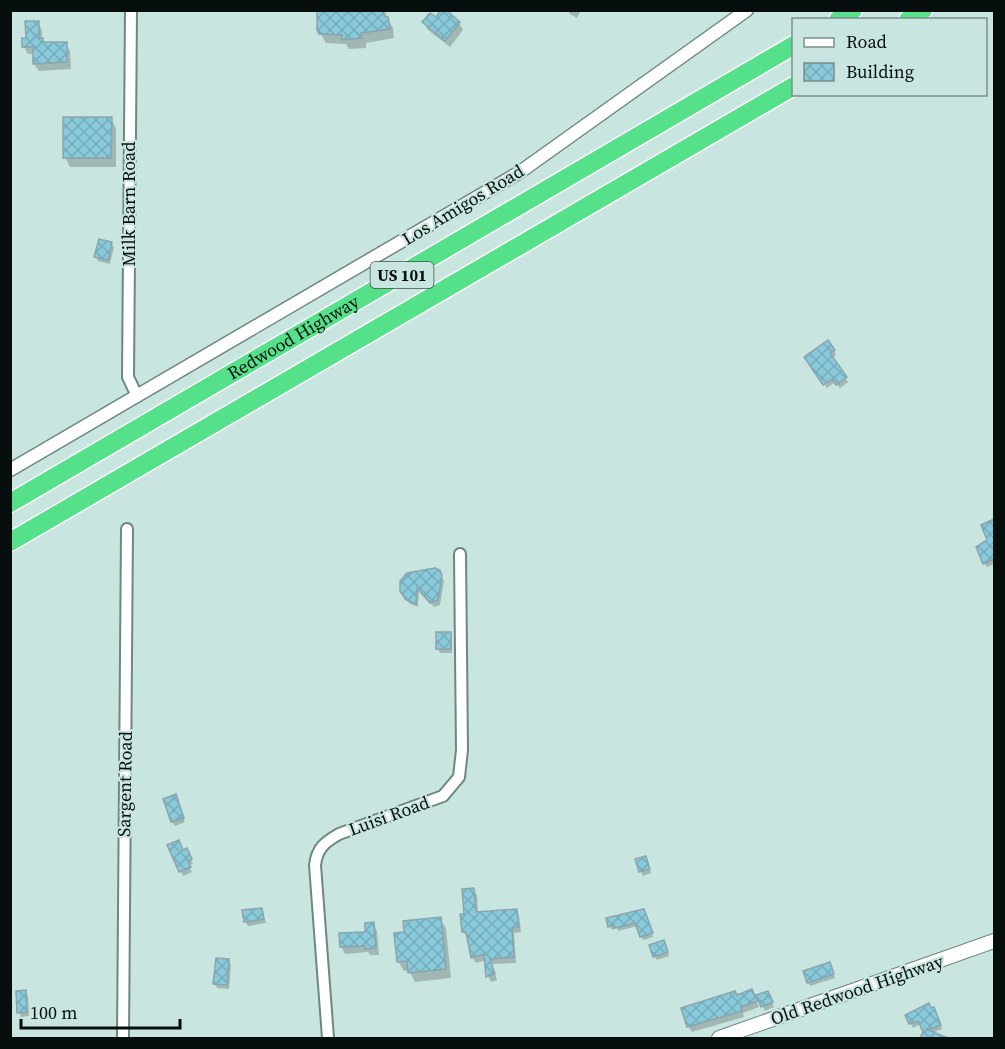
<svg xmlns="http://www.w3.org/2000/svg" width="1005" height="1049" viewBox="0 0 1005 1049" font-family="'Source Serif 4',serif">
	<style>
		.shadow { fill: #0003 }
		.building { fill: url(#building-cross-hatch); stroke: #8ba5ac; stroke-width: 1.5 }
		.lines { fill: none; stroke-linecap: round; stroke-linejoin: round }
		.minor-casing { stroke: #6e8783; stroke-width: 14 }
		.tertiary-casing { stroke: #6e8783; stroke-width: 15 }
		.secondary-casing { stroke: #6e8783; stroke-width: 16 }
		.motorway-casing { stroke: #fff; stroke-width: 21 }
		.minor { stroke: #fff; stroke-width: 10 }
		.tertiary { stroke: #fff; stroke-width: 12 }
		.secondary { stroke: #fff; stroke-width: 14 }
		.motorway { stroke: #54e18a; stroke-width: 18 }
		.labels { text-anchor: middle; stroke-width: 4.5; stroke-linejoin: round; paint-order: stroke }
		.shield { fill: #c9e5e0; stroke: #404f4c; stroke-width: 1.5 }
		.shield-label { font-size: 16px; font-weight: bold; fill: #060f0d }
		.street-label { font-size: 18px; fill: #060f0d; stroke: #c9e5e0 }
	</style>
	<defs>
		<pattern id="building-cross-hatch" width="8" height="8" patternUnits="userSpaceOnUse" patternTransform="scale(1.5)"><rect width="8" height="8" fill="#88cada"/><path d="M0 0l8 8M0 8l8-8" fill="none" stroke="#74acba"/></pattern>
	</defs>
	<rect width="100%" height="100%" fill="#c9e5e0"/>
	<path class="shadow" d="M319,10H385L387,18L393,28L394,38L366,43V48L349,49L346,44L326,43L318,29Z
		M568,10H581L577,18L570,14Z
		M436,20L459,23L463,30L450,47L428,30L424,23Z
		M38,23L42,30V39L45,44H66L70,51L71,69L39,71L34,64V54H28L24,47Z
		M111,119L116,128V167H70L65,157Z
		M111,243L114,247L110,264L98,261L96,257Z
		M834,351L836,355L832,358L848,382L840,388L835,382L827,388L808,362Z
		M994,521V564L987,567L984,563Z
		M437,570L444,581L440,605L434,607L419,590L418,607L410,604L404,596Z
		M450,633L452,638V653H440L438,649Z
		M177,800L185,822L175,826L172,822Z
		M169,845L189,854L193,864L189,865L192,872L183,876Z
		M646,858L651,873L643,876L637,860Z
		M473,890L477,895L478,914L516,910L519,916L521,932L514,933L516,963L492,964L497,980L491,982L488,976L487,960L476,963L472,957L468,937L463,932L466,915Z
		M262,909L266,923L248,926L245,921Z
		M646,914L653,937L643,940L637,926L618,931L617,928L612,930L610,926Z
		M440,919L446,928L451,978L415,982L409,970L404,971L398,961L405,933Z
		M373,924L377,931L379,955H370L368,952L345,954L341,947L367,933Z
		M666,946L669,956L657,960L654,956Z
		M229,961L231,965L229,989L217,988L215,984Z
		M831,968L835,978L810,986L808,982Z
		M25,992L28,996L29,1016L21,1017L19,1012Z
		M758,996L770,997L774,1007L765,1011Z
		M737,997H755L759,1007L743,1013L744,1017L692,1032L688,1026Z
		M935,1013L942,1029L932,1033L944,1038H922L925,1032L921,1024L913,1028L907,1016Z"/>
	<path class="building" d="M317,10H383L384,16L388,17L390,29L361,33L362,38L342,40V35L319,34L317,30Z
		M441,10H446L460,22L445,41L422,22L430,13L436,17Z
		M25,21H39V38H43V42H67V62L33,64V47H22V38H26Z
		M63,117H112L111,158H63Z
		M99,239L112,242L108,260L94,257Z
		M828,340L835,350L830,353L847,377L836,385L832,379L823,385L804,357Z
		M994,519V559L983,564L976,547L987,540L981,525Z
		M435,568L440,570L442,576L438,600L430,603L417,588L416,604L406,600L400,591V581L407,573Z
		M436,632H451V649H436Z
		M176,794L184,818L171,822L163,799Z
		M179,840L183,850L187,848L192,859L188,861L191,867L179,872L167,845Z
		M646,856L650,869L639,872L635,859Z
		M474,888L476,912L517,909L519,927L512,928L514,957L490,959L495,974L486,977L484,954L471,958L466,932H462L460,914H464L462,889Z
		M262,908L264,919L244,922L242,910Z
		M644,909L653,933L640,937L635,923L615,928L614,925L608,927L606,918Z
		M441,917L446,969L408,973L407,961L397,962L394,933L404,932L403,921Z
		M374,922L376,948L365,949V946L340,947L339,933L365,932V923Z
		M664,940L668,952L653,957L649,945Z
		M216,958L229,959L227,985L213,984Z
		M830,962L834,974L807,983L803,971Z
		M752,989L757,1001L741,1007L742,1011L687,1027L681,1008L735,991L737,995Z
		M26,990L27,1012L17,1013L16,991Z
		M768,991L773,1002L761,1007L756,995Z
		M929,1003L931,1008L934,1007L941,1025L928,1030L948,1038H920L923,1032L918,1021L909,1024L905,1015Z"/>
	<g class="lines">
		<defs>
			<path id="minor" d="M131,10L128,377L137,396
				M123,1038L127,529
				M328,1038L315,865C317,848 325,842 339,834L443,796L459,777L462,750L460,554"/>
			<path id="tertiary" d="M10,470L520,172L747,10"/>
			<path id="secondary" d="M719,1038L994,941"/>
			<g id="motorway">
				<path d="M838,20L853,10"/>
				<path d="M908,20L923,10"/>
				<path id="s1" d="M10,503L794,45"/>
				<path d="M10,542L794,86"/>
			</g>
		</defs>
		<use href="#minor" class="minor-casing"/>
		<use href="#tertiary" class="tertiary-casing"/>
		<use href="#secondary" class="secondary-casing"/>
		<use href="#motorway" class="motorway-casing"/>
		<use href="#minor" class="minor"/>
		<use href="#tertiary" class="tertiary"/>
		<use href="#secondary" class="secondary"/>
		<use href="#motorway" class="motorway"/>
	</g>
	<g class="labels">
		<rect class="shield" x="370.5" y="262" width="63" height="26" rx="4.5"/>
		<g class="shield-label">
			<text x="402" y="281">US 101</text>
		</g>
		<g class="street-label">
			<text transform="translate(129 204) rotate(-90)" y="6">Milk Barn Road</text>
			<text transform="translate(463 205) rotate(-31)" y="6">Los Amigos Road</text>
			<text dy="6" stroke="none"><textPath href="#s1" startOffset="328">Redwood Highway</textPath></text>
			<text transform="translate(125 784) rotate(-89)" y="6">Sargent Road</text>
			<text transform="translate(389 816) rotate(-20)" y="6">Luisi Road</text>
			<text transform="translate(857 990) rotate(-19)" y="6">Old Redwood Highway</text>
		</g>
	</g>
	<rect width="1005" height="1049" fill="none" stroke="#060f0d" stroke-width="24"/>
	<rect x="792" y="18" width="195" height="78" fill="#c9e5e0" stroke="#7b8f8c" stroke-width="1.5"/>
	<rect x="804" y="38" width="30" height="9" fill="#ffffff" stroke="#7b8f8c" stroke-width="1.5"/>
	<text x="846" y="48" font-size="18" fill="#060f0d">Road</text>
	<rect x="804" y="63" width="30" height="18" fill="url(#building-cross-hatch)" stroke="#7b8f8c" stroke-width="1.5"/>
	<text x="846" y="78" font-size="18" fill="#060f0d">Building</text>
	<path d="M21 1019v9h159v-9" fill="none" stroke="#060f0d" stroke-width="3"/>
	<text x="30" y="1019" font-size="18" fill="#060f0d" stroke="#c9e5e0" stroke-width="4.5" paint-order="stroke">100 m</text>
</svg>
